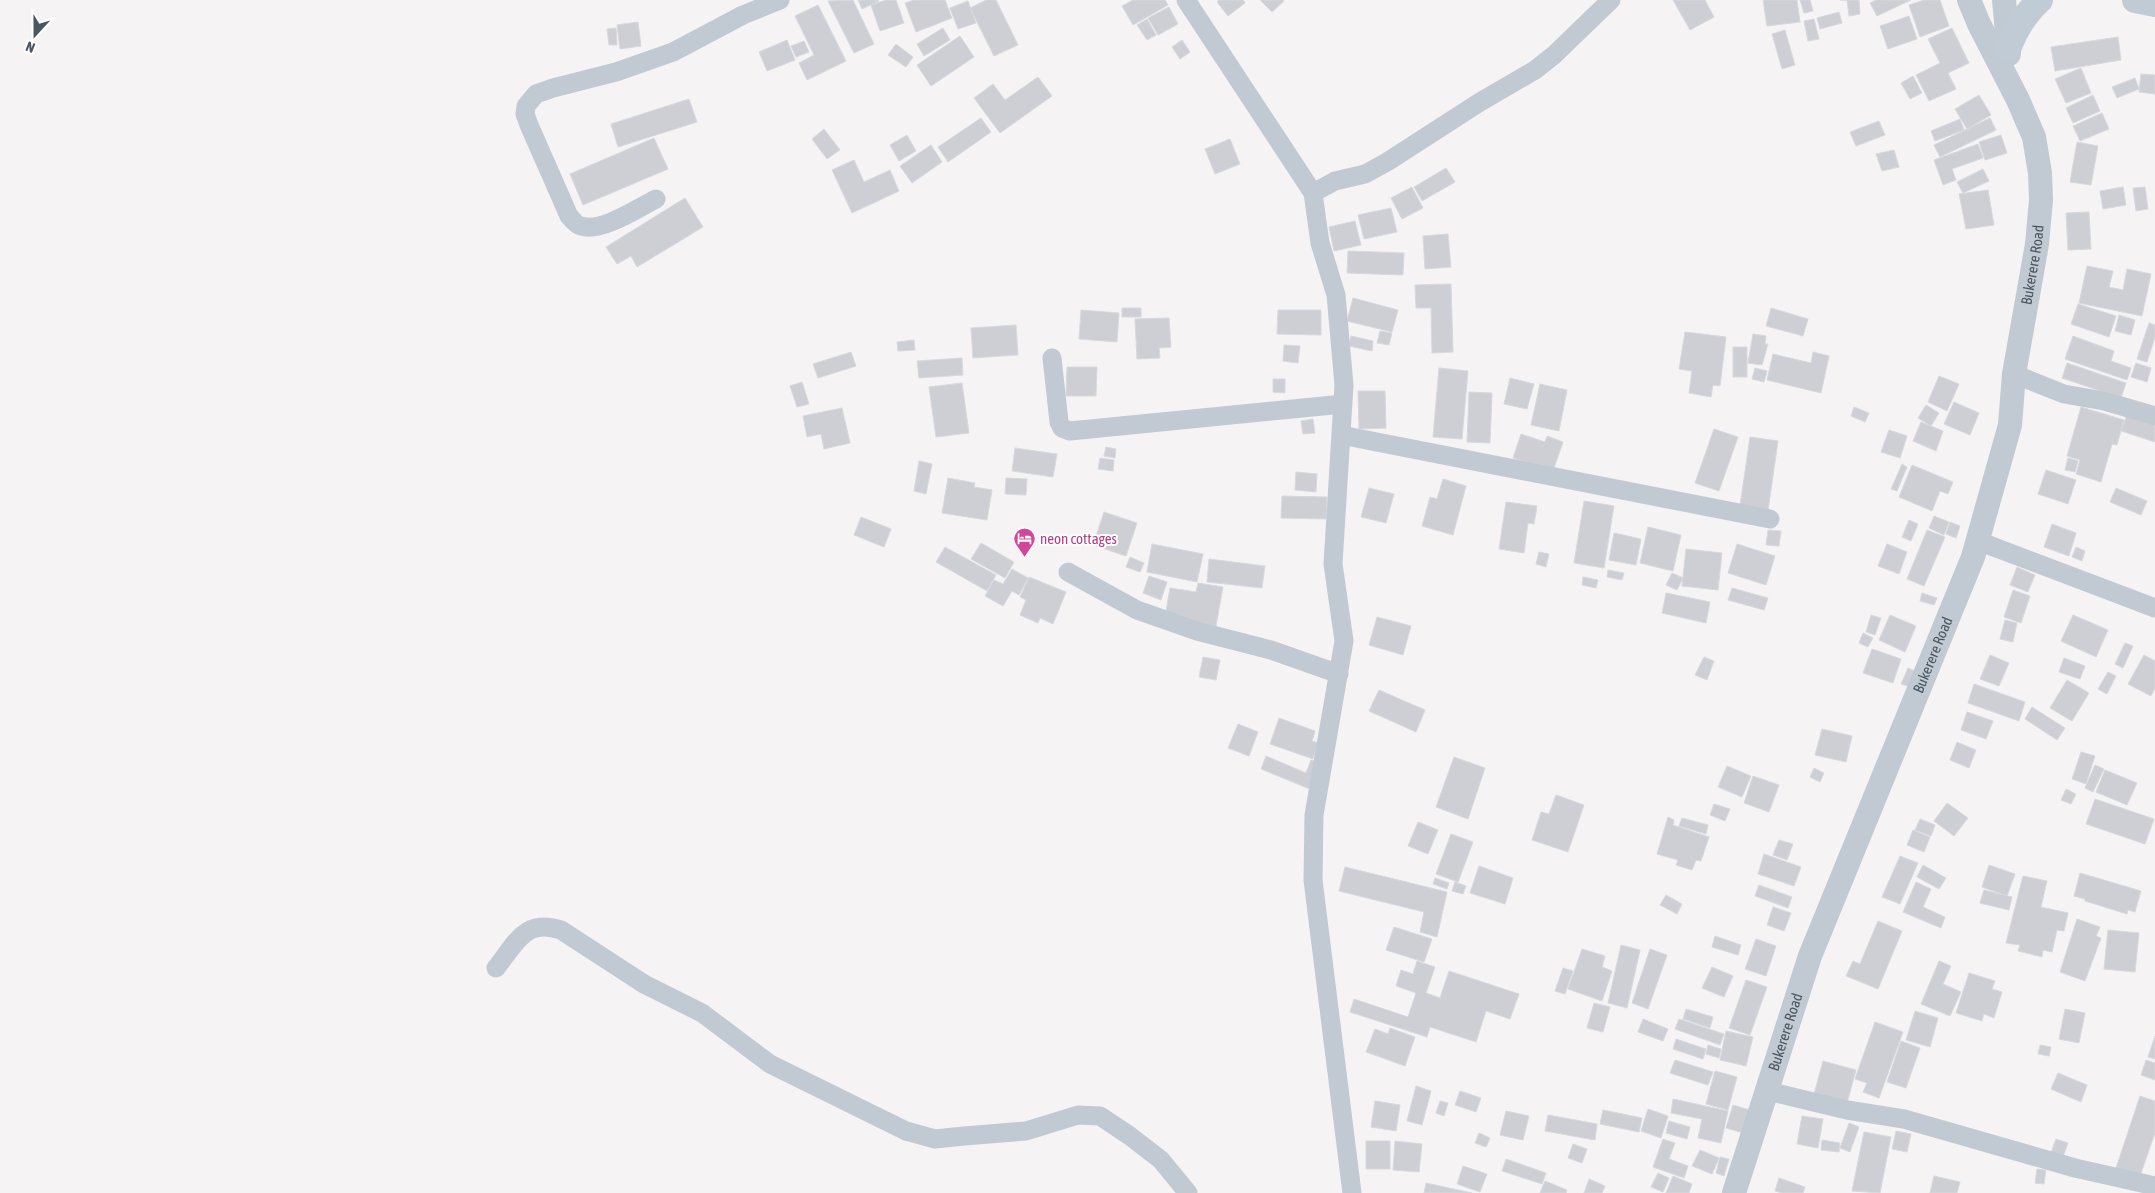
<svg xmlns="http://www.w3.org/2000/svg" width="2155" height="1193" viewBox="0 0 2155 1193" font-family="'Asap Condensed',sans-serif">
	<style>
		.building { fill: #cdcfd5; stroke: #d7d9de }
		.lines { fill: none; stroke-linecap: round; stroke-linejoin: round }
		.minor { stroke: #c1cad2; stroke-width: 19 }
		.tertiary { stroke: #c1cad2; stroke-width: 24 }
		.secondary { stroke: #c1cbd6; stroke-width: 26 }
		.labels { text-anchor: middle; stroke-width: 4; stroke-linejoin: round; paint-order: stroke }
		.street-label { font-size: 15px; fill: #4a5661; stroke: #fff }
		.hotel-label { font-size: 15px; fill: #b23c85; stroke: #fff; text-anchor: start }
	</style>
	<rect width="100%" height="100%" fill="#f5f3f3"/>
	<path class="building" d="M853,0L874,44L854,53L828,1Z
		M858,0H878L879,1L862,9Z
		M886,0H896L904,23L880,31L871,5Z
		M914,0H945L952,18L916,32L905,3Z
		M986,0H996L1018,45L994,56L970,8Z
		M1133,0H1165L1168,5L1133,25L1122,6Z
		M1219,0H1243L1245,3L1228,16L1217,2Z
		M1260,0H1283L1284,1L1272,12Z
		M1673,0H1705L1714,17L1690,30Z
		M1763,0H1797L1800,22L1767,26Z
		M1800,0H1810L1813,11L1804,13Z
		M1840,0H1859L1860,14L1849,16L1847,0Z
		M1876,0H1911L1877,16L1870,3Z
		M1924,0H1940L1949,26L1920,37L1909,5Z
		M968,1L976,23L958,29L950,8Z
		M818,5L846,61L807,80L799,63L814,55L795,16Z
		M1169,7L1178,24L1158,35L1148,18Z
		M1839,12L1842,23L1820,29L1817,18Z
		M1909,16L1917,39L1888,49L1880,26Z
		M1147,19L1156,35L1147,40L1137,25Z
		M1814,19L1819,39L1808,41L1804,21Z
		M638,22L641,46L620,49L617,25Z
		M616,28L617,45H609L607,29Z
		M943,28L950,40L924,56L917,44Z
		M1952,28L1969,63L1948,73L1956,89L1929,101L1916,75L1940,63L1928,39Z
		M1785,30L1795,65L1782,69L1772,34Z
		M960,36L974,57L931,86L917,65Z
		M2118,37L2121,60L2055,71L2051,47Z
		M787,40L795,60L767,71L759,52Z
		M1182,40L1190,52L1180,59L1172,47Z
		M804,41L809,52L796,57L791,46Z
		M896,44L913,57L906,67L888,55Z
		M2081,68L2091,93L2066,103L2055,79Z
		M2141,74L2155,75V94L2139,92Z
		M1913,76L1922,93L1910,99L1901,83Z
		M1038,77L1052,96L1000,133L974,98L993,84L1005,100Z
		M2135,78L2139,89L2117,98L2112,87Z
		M1979,95L1991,115L1967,129L1955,109Z
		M2093,95L2100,111L2073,123L2066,108Z
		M689,99L697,122L618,147L611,124Z
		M2102,113L2109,129L2080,141L2073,126Z
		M981,118L991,132L948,162L938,147Z
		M1990,118L1996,130L1940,157L1934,145Z
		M1960,119L1964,130L1935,141L1931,131Z
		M1879,121L1885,135L1856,146L1850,132Z
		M824,129L840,150L827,159L812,139Z
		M907,135L916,151L899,161L890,145Z
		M2001,135L2007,153L1985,160L1979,142Z
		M654,138L668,169L583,205L570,174Z
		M1230,139L1240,164L1215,174L1205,149Z
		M2077,142L2098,146L2091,185L2070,182Z
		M1978,144L1983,158L1952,169L1956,180L1943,185L1934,160Z
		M931,145L942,162L912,183L900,166Z
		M1894,150L1899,167L1882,171L1876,154Z
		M854,160L864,182L890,170L899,191L852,213L832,170Z
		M1446,168L1455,182L1422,201L1414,187Z
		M1983,169L1989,181L1963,193L1957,182Z
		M1412,187L1423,208L1402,219L1391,198Z
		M2123,187L2126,205L2103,209L2100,191Z
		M2145,187L2148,209L2136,211L2133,188Z
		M1988,190L1994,225L1966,229L1959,194Z
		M685,198L703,227L637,267L631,256L617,264L606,247Z
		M1391,208L1397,232L1364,239L1358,215Z
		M2089,212L2091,249L2068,250L2066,213Z
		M1355,221L1361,245L1334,251L1329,227Z
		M1448,234L1451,267L1425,269L1423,236Z
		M1348,251L1404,253L1403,275L1347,273Z
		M2087,266L2113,271L2109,287L2123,290L2127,269L2151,274L2142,316L2079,303Z
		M1451,284L1453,352L1432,353L1431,308H1416L1415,285Z
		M1353,298L1398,310L1392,332L1347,321Z
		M2078,304L2116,316L2109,337L2071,324Z
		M1122,308H1141V317H1122Z
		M1771,308L1808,319L1803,336L1766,326Z
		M1081,310L1119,313L1117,342L1079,339Z
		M1278,310H1321V335L1277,334Z
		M2119,315L2135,320L2131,335L2115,331Z
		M1169,318L1171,347L1159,348L1160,358L1137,359L1135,319Z
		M2149,323L2155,325V337L2147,362L2137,359Z
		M1016,325L1018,355L973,358L971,328Z
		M1380,331L1392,333L1389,345L1377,343Z
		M1685,332L1726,337L1720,386L1713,385L1711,397L1689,393L1692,371L1679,369Z
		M1753,334L1766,336L1765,344H1768L1762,365L1748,363Z
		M1351,336L1373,341L1372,351L1349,346Z
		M2073,336L2114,351L2111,361L2131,368L2127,380L2065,359Z
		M914,340L915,350L898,351L897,342Z
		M1284,345L1300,346L1298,363L1283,361Z
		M1733,347H1747V377H1733Z
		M851,352L856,366L818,378L813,364Z
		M1813,352L1829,356L1821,393L1767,380L1773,354L1811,363Z
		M962,358L963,375L919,378L917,361Z
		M2067,363L2126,383L2121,398L2062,378Z
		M2136,363L2151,368L2147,382L2131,377Z
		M1067,367H1097L1096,396H1066Z
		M1439,368L1468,371L1462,439L1433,437Z
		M1755,368L1767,371L1764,382L1752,379Z
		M1939,376L1959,384L1947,411L1928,402Z
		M1510,378L1534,384L1527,409L1504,404Z
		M1273,379H1285V393L1273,392Z
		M802,382L809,404L797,407L790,386Z
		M962,383L969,433L936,437L929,387Z
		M1540,384L1567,390L1559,431L1531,425Z
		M1358,391H1385L1386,428L1359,429Z
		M1469,392L1492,393L1490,443L1467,442Z
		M1954,402L1979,413L1970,435L1944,424Z
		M1926,405L1939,413L1931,426L1918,418Z
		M1854,407L1869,413L1865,422L1851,416Z
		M2081,407L2124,420L2117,445L2112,444L2101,482L2076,474L2080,460L2067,456Z
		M842,408L850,443L824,449L821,434L807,437L803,416Z
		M2128,412L2155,421V442L2121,431Z
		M1313,419L1315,433L1303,434L1301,421Z
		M1921,422L1943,431L1936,451L1913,441Z
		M1714,429L1738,437L1719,491L1695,483Z
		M1889,430L1907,436L1900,458L1881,452Z
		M1521,434L1545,442L1547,436L1563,442L1553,471L1513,458Z
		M1750,437L1778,441L1768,511L1740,506Z
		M1106,447L1116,449L1115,458L1104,456Z
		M1015,448L1057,454L1053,477L1012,471Z
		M1100,458L1114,460L1113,471L1098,469Z
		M2068,458L2078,461L2075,472L2065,470Z
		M919,461L932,464L926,494L914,491Z
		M1902,464L1907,467L1897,491L1891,489Z
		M1912,465L1953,482L1948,494L1940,491L1932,511L1899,497Z
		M2046,470L2076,480L2068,504L2038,494Z
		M1296,472L1317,474L1316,492L1295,490Z
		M948,478L975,483L974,487L992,490L987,520L942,513Z
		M1006,478L1027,479L1026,495L1005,494Z
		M1443,479L1466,486L1453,535L1422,526L1430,497L1437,499Z
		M1369,488L1394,494L1386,523L1361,517Z
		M2116,488L2147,501L2141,515L2110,502Z
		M1282,496L1327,497L1326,519L1281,518Z
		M1584,501L1614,506L1604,568L1574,563Z
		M1506,502L1537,506L1534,524L1528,523L1524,553L1499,549Z
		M1104,512L1137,523L1126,556L1093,545Z
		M1934,516L1949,522L1944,535L1929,528Z
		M861,517L891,529L884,547L854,535Z
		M1909,520L1918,524L1911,541L1902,537Z
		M1950,522L1960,526L1956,538L1946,534Z
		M2052,524L2076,533L2069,556L2044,547Z
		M1648,527L1681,535L1673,571L1640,563Z
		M1768,530L1781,531L1779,546L1766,545Z
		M1927,530L1945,537L1924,586L1907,579Z
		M1614,533L1641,539L1636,565L1609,560Z
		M981,543L1014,562L1005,578L971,559Z
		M1152,544L1203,554L1197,582L1147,572Z
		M1737,544L1775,556L1766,585L1728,573Z
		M1887,544L1907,552L1899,574L1878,566Z
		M945,547L996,575L987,591L936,562Z
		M2076,547L2085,551L2082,561L2072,557Z
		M1686,549L1722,553L1718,590L1682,586Z
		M1539,552L1549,554L1546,567L1536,564Z
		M1130,557L1144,563L1140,572L1126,567Z
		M1209,559L1265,566L1262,588L1207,582Z
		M2017,567L2035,575L2028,592L2010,585Z
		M1012,569L1028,578L1019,595L1012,591L1003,606L985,596L994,580L1003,584Z
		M1608,570L1624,573L1622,580L1607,577Z
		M1672,573L1683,578L1677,590L1666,585Z
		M1149,576L1167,582L1161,600L1143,593Z
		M1029,577L1066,592L1053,624L1040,618L1038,623L1020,615L1026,600L1020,597Z
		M1583,577L1598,580L1596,588L1582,585Z
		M1198,583L1223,587L1216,626L1165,617L1170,588L1196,592Z
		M1732,588L1768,598L1764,610L1728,600Z
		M2013,590L2030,596L2021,623L2004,617Z
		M1666,593L1710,602L1706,623L1662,613Z
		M1922,593L1937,598L1934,605L1920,601Z
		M1871,615L1881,618L1875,635L1866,632Z
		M1890,615L1916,626L1905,652L1879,640Z
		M2073,615L2108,630L2096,657L2061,641Z
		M1377,617L1411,626L1403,655L1369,645Z
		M2005,620L2017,623L2013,642L2000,639Z
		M1863,633L1873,638L1868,647L1859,643Z
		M2125,643L2133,646L2123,668L2115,664Z
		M1872,649L1901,659L1893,683L1863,673Z
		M1990,655L2009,663L1999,686L1980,679Z
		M2144,655L2155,661V688L2151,696L2128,684Z
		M1203,657L1220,660L1216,680L1199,677Z
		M1704,657L1714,661L1707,680L1695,675Z
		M2064,658L2085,666L2080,679L2059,672Z
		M1908,668L1915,671L1908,686L1901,684Z
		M2108,672L2116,676L2107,694L2098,689Z
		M2067,680L2089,693L2072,721L2050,708Z
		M1974,684L2025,702L2019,721L1968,703Z
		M1379,690L1425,710L1416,732L1369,711Z
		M2032,707L2065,728L2057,740L2025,719Z
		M1967,712L1993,721L1986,739L1961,730Z
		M1279,718L1315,731L1312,741L1318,743L1313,759L1270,744Z
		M1238,724L1258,732L1249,756L1228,748Z
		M1822,729L1852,736L1846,762L1815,755Z
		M1957,742L1976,750L1969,768L1950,760Z
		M2081,752L2095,756L2086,784L2072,779Z
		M1266,756L1306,773L1311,760L1323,764L1312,790L1261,769Z
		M1454,757L1485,768L1468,819L1436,807Z
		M2095,765L2104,769L2093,792L2085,788Z
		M1727,766L1751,776L1742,797L1718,787Z
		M1814,768L1824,773L1820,782L1810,777Z
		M2105,770L2137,783L2127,805L2096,792Z
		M1753,776L1779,785L1769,812L1744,803Z
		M2066,789L2076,794L2071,804L2061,800Z
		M1556,795L1584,805L1568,852L1532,840L1541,812L1549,814Z
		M2095,799L2154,819L2145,844L2086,824Z
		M1947,803L1968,818L1954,836L1934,821Z
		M1714,804L1730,809L1725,821L1710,815Z
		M1668,817L1674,820L1673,825L1709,837L1701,861L1696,860L1692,870L1676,865L1678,860L1657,854Z
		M1682,818L1708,825L1706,834L1679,826Z
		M1920,819L1935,825L1931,836L1915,830Z
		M1418,822L1438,830L1428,854L1408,846Z
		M1913,830L1930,837L1924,852L1907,845Z
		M1451,834L1473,842L1458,882L1436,874Z
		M1779,840L1793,844L1787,860L1773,855Z
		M1764,854L1801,867L1794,886L1758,874Z
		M1900,856L1918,863L1900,904L1882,897Z
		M1923,865L1946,878L1939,889L1917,877Z
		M1989,865L2015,874L2007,896L1982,887Z
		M1479,866L1513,878L1505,904L1470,893Z
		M1345,867L1447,892L1437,937L1420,932L1424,912L1339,891Z
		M2080,873L2141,891L2135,912L2128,910L2127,914L2085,901V899L2074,896Z
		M2023,876L2047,881L2041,907L2068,913L2064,931L2057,930L2052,952L2043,950L2042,957L2018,951L2020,945L2006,943Z
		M1435,878L1449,883L1447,889L1433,884Z
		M1455,882L1466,886L1463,894L1452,891Z
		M1916,882L1931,889L1923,907L1945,917L1941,928L1903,912Z
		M1759,885L1792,897L1788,908L1755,896Z
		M1984,890L2012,897L2009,910L1980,903Z
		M1666,895L1682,904L1677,914L1660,905Z
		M1773,907L1791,913L1784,931L1767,925Z
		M2077,919L2100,927L2096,936L2101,938L2085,981L2060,972Z
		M1878,921L1902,931L1878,989L1846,976L1853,961L1860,964Z
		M1394,927L1432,939L1424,962L1386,950Z
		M2108,930L2139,933L2135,972L2104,969Z
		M1715,936L1741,945L1738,955L1712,947Z
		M1756,939L1776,946L1766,976L1745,969Z
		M1621,945L1640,950L1627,1008L1608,1003Z
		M1582,949L1605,956L1602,967L1612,971L1602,1001L1568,989Z
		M1650,949L1667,955L1648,1009L1632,1003Z
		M1417,961L1435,967L1426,993L1440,998L1449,971L1519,994L1510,1019L1486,1011L1476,1042L1430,1027L1427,1037L1350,1012L1354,999L1408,1017L1416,993L1396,986L1401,970L1413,974Z
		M1939,961L1951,966L1943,984L1961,992L1950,1016L1921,1004Z
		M1712,967L1733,976L1724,997L1702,988Z
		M1563,968L1573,971L1565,994L1555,991Z
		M1969,973L1995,981L1992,989L2002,992L1994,1018L1984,1014L1982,1021L1956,1013Z
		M1746,980L1767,987L1750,1035L1729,1028Z
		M1594,1003L1610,1007L1603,1032L1587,1028Z
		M1686,1009L1713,1017L1710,1028L1683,1019Z
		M2065,1009L2085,1013L2079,1043L2059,1039Z
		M1915,1011L1938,1018L1930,1047L1906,1040Z
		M1643,1019L1668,1029L1663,1041L1638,1032Z
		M1679,1019L1724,1034L1720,1045L1675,1029Z
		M1875,1022L1903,1032L1879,1098L1863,1092L1867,1083L1855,1079Z
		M1390,1028L1415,1037L1405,1066L1366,1052L1375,1029L1388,1034Z
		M1726,1031L1753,1037L1746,1066L1720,1060Z
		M2155,1036V1059L2148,1057Z
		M1676,1039L1706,1049L1703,1059L1673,1049Z
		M1901,1041L1920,1048L1906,1088L1887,1082Z
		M1708,1045L1721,1049L1719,1058L1706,1054Z
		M2040,1045L2051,1047L2049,1056L2038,1054Z
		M1675,1060L1713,1072L1708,1085L1670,1073Z
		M2146,1060L2155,1063V1080L2141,1075Z
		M1823,1061L1856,1070L1847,1103L1814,1094Z
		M1715,1071L1737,1077L1728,1110L1706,1104Z
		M2058,1073L2087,1085L2081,1102L2051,1089Z
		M1416,1086L1431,1091L1422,1125L1407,1121Z
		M1460,1091L1481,1098L1476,1112L1455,1105Z
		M2140,1096L2155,1101V1133L2140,1176L2116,1168Z
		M1673,1099L1728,1111L1721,1143L1698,1138L1702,1119L1671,1113Z
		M1375,1101L1400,1105L1396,1131L1371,1127Z
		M1440,1101L1448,1103L1444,1116L1436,1113Z
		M1733,1105L1753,1111L1747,1134L1726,1128Z
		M1648,1109L1668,1116L1661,1138L1641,1131Z
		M1603,1110L1642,1118L1639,1132L1600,1124Z
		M1506,1111L1529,1116L1523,1140L1500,1135Z
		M1548,1115L1597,1124L1595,1140L1545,1131Z
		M1802,1116L1823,1119L1818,1148L1797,1144Z
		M1669,1121L1690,1127L1687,1139L1666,1133Z
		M1849,1123L1859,1127L1850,1152L1840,1148Z
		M1896,1131L1911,1134L1907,1152L1892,1149Z
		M1864,1132L1891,1137L1880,1193L1852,1191Z
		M1479,1133L1490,1138L1486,1147L1475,1143Z
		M1663,1139L1675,1143L1669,1159L1688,1166L1684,1178L1653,1167Z
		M2056,1139L2068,1143L2063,1157L2051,1153Z
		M1822,1140L1840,1143L1839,1152L1821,1150Z
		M1366,1141H1390V1169H1366Z
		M1395,1141L1422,1144L1419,1172L1393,1170Z
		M1573,1144L1587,1149L1582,1163L1568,1158Z
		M1700,1150L1719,1158L1712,1174L1692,1166Z
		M1720,1157L1729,1159L1724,1176L1716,1173Z
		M1506,1159L1546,1173L1542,1184L1502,1171Z
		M1463,1166L1487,1174L1480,1192L1457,1184Z
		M2037,1169L2046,1170L2044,1184L2035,1183Z
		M1658,1173L1669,1178L1663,1192L1651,1187Z
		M1673,1176L1692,1184L1689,1193H1666Z
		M1934,1176L1960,1182L1957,1193H1930Z
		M1779,1178L1805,1187L1803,1193H1782L1775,1191Z
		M1589,1179L1605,1186L1602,1193H1584Z
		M1545,1181L1567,1190L1566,1193H1540Z
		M1426,1183L1472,1193H1424Z"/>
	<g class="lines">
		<path class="minor" d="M1186,0L1313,193L1320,243L1336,295L1344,385L1333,564L1344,641L1314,815L1313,880L1352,1193
			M1313,193L1335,181L1365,174L1387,162L1480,102L1535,70L1554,55L1611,0
			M656,199C638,208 601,233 581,226C576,225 573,220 569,216L529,125L525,114L526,106L536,94L553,88L616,72L673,52L743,15L780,0
			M1052,358L1059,422L1062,428L1070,431L1343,404
			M2014,374L2064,394L2104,401L2155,416
			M1341,435L1770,519
			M1978,541L2155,608
			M1068,572L1137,610L1197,631L1271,650L1339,674
			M496,968C516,943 525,918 561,930L644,984L702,1013L770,1064L906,1131L935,1139L964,1136L1026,1131L1078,1115L1100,1116L1130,1136L1161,1160L1188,1193
			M1768,1091L1847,1110L1904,1119L2075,1168L2155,1186"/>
		<g class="tertiary">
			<path d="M2004,0L2009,54"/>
			<path id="s1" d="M1734,1193L1810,956L1973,557L2010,425L2014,374L2037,244L2041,200L2040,173L2034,137L2018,100L1979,24L1969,0"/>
		</g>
		<path class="secondary" d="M2135,0L2155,4
			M2008,49C2016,29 2024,15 2040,0"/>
	</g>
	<defs>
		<symbol id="hotel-pin" viewBox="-11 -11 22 30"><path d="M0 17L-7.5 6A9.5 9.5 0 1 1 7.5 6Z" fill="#d1479c" stroke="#fff"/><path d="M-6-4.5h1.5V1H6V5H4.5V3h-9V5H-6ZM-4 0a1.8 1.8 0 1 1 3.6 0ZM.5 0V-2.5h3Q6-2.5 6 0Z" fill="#fff"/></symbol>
	</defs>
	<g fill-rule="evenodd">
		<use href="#hotel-pin" x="1012" y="526" width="25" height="34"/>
	</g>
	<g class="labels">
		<g class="street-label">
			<text dy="5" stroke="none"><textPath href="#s1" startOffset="979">Bukerere Road</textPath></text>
			<text dy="5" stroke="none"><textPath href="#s1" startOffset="574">Bukerere Road</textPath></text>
			<text dy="5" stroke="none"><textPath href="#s1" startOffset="169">Bukerere Road</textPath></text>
		</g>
		<g class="hotel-label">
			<text x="1040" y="544">neon cottages</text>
		</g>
	</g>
	<g transform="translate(35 35) rotate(201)" stroke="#ffffff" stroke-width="4" paint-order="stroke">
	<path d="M0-4L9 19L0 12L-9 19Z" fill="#4a5661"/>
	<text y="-8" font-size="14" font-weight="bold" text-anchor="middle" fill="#4a5661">N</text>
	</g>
</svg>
